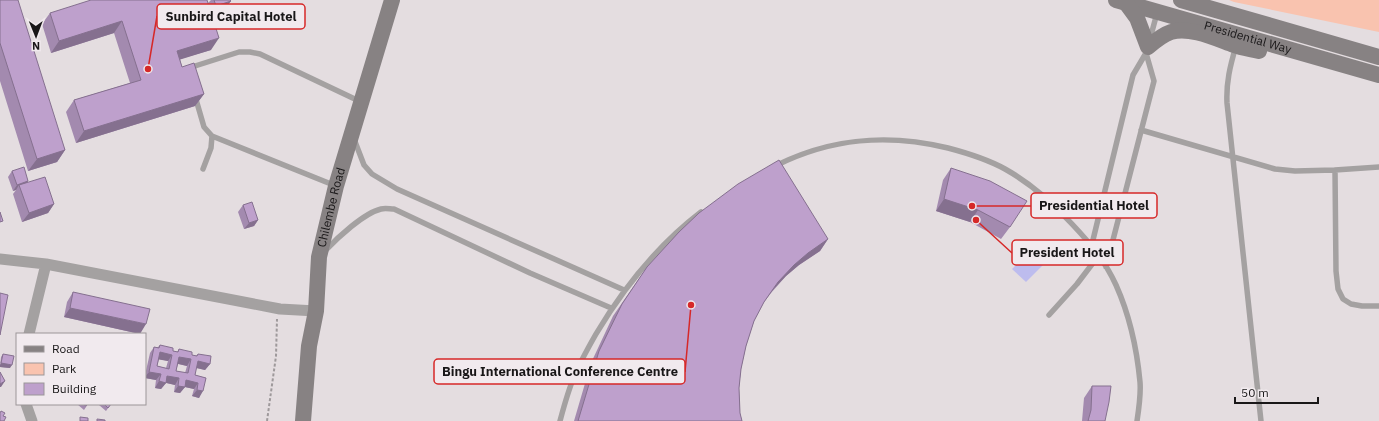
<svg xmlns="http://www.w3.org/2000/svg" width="1379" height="421" viewBox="0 0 1379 421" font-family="'IBM Plex Sans',sans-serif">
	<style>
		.green { fill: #f9c3af }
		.water { fill: #bdbcee }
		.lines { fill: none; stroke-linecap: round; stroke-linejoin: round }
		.path { stroke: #9e999b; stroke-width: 2; stroke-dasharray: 3 2; stroke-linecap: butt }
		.lane { stroke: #a4a1a1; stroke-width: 5.5 }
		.street { stroke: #a4a1a1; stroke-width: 11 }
		.secondary { stroke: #878283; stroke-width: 16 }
		.wall { fill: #a38aaf; fill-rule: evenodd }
		.shaded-wall { fill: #85708f }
		.building { fill: #bea0cc; stroke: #85708f; fill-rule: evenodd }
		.labels { text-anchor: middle; stroke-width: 3; stroke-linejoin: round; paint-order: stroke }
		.street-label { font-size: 12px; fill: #191718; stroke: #f1eaee }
		.leader { fill: none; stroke: #d62828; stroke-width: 1.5 }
		.callout-dot { fill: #d62828; stroke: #f1eaee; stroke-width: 1.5 }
		.callout { fill: #f1eaee; stroke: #d62828; stroke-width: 1.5 }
		.callout-label { font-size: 13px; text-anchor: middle; font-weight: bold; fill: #191718 }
	</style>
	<rect width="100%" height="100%" fill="#e4dde0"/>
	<path class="green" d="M1229,0H1379V32L1234,2Z"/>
	<path class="water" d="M1041,241L1054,254L1026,282L1012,269Z"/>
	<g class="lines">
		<path class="path" d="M267,421L276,356L277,319"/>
		<path class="lane" d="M1150,39L1157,13
			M1236,46C1230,66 1226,83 1227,103L1261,421
			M191,70L195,66L239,52H250L260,54L359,101
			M195,96L204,127L212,136L336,186
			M1141,130L1275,169L1295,171L1335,170
			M354,139L364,165L372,174L397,189L624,290
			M775,166C831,138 887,133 948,148C967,153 987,159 1005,169C1030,183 1052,202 1072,224C1090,243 1105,261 1116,285C1129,314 1137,350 1140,382C1141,394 1139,408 1137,421
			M1379,167L1335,170L1336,271L1338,289L1343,299L1351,304L1362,306H1379
			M203,169L211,148L212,136
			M1092,244L1133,75L1146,53L1148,47
			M326,250C337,238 364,213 381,209C385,208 390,209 394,209L530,273L611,308
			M1106,267L1154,81L1146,53
			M1049,315L1077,284L1099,255
			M560,421C564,406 568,391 574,377C580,362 588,348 596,334C624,287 658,245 701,212"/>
		<path class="street" d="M0,259L46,264L280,309L316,311
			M29,334L46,264
			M26,404L32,421"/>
		<g class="secondary">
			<path id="s1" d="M1116,0L1379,75"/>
			<path d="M1181,0L1379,57"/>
			<path d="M1126,3L1137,18L1148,47C1155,41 1162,35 1171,32C1190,26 1217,39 1234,45C1242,48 1251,49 1259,51"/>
			<path id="s2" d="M303,421L309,346L316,311L319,257L336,186L392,0"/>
		</g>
	</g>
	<path class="wall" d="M0,0L65,150L57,162L28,171L0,81Z
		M211,0H230L231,1L226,7L211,12V50L180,59L182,67L204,94L195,106L76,143L66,112L74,100L130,83L114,33L51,53L42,24L50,13L208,3Z
		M951,168L1010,227L1001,239L970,222L936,211L943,180Z
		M12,171L28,181L27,183L54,204L48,213L22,222L13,194L16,190L13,191L8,177Z
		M243,205L258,220L254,226L244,229L238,212Z
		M828,239L820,251L799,265L786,276L771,293L764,302L754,321L746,346L741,369L739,388L740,413L742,421H574L591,363L613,316L647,267Z
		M73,292L140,334L64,317L67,302Z
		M160,345L173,351L177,352L179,349L192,355L196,356L198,354L210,364L205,370L196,368L195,375L206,378L199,398L192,396L194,389L185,387L180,393L174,392L175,385L166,383L161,389L155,388L156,380L145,378V375L150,353L154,347H158ZM159,359L168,361L166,368L157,366ZM178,364L187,366L185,373L176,371Z
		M3,354L10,368L0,367L1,357Z
		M1092,386L1105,421H1082L1084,398Z
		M77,404H88L84,410Z
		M99,404H111L106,411L99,405Z"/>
	<path class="shaded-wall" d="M231,1L226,7L211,12L216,6Z
		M122,21L114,33L51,53L59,41Z
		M219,38L211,50L169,63L177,51Z
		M204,94L195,106L76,143L84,131Z
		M65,150L57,162L28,171L37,159Z
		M28,181L24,187L19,185L16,190L13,191L17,185Z
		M944,199L978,210L970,222L936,211Z
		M54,204L48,213L22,222L29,213Z
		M258,220L254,226L244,229L249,223Z
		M828,239L820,251L799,265L786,276L769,294L778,282L794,265L808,253Z
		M70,308L146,324L140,334L64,317Z
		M160,352L172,355L168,361L156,359Z
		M179,357L191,359L187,366L175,363Z
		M198,361L210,364L205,370L193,367Z
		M1,363L12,365L10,368L0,367V365Z
		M149,372L161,374L156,380L145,378V377Z
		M167,376L179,378L175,385L163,382Z
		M186,380L198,383L194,389L185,387L180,393L174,392L178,386Z
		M5,381L1,387H0V384Z
		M159,381L166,383L161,389L155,388Z
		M197,390L203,391L199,398L192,396Z"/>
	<path class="building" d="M0,0H18L65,150L37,159L0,43Z
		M91,0H207L219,38L177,51L182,67L194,63L204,94L84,131L74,100L141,80L122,21L59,41L50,13Z
		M214,0H230L231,1L216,6Z
		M779,160L828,239L808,253L794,265L778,282L764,302L754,321L746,346L741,369L739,388L740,413L742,421H578L599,351L622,304L647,267L679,232L699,213L738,184Z
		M24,167L28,181L17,185L12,171Z
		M951,168L990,181L1027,201L1010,227L978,210L944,199Z
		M45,177L54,204L29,213L19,185Z
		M252,202L258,220L249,223L243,205Z
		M0,212L3,221L0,222Z
		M73,292L150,309L146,324L70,308Z
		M0,293L8,295L0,335Z
		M160,345L173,348V351L178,352L179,349L192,352V355L197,356L198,354L211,356L210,364L198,361L195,375L206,378L203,391L197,390L198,383L186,380L185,387L178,386L179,378L167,376L166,383L159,381L161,374L149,372L154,347L159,348ZM160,352L172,355L169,369L157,366ZM179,357L191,359L188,373L176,371Z
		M3,354L14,356L12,365L1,363Z
		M0,372L5,381L0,384Z
		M1092,386H1111L1109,402L1105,421H1088L1091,410Z
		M83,404H88L86,406Z
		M104,404H111L108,408Z
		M1,411L5,413L3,416L6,417L4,421H0V413Z
		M80,417L88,418V421H80Z
		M97,419L105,420V421H97Z"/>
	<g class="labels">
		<g class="street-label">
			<text dy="4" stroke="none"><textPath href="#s1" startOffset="137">Presidential Way</textPath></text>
			<text dy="4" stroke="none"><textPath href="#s2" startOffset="216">Chilembe Road</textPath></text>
		</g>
	</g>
	<path class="leader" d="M148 69L157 16M972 206L1031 206M976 220L1012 253M691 305L685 372"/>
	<g class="callout-dot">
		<circle cx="148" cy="69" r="4"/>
		<circle cx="972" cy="206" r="4"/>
		<circle cx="976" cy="220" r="4"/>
		<circle cx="691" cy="305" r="4"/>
	</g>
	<g class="callout">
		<rect x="157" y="4" width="148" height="25" rx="4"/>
		<rect x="1031" y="193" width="126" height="25" rx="4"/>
		<rect x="1012" y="240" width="111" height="25" rx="4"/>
		<rect x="434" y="359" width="251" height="25" rx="4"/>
	</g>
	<g class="callout-label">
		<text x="231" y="21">Sunbird Capital Hotel</text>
		<text x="1094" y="210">Presidential Hotel</text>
		<text x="1067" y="257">President Hotel</text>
		<text x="560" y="376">Bingu International Conference Centre</text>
	</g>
	<rect x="16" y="333" width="130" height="72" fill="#f1eaee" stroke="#9b9698"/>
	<rect x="24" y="346" width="20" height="6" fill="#878283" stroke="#9b9698"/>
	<text x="52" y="353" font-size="12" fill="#191718">Road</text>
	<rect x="24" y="363" width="20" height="12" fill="#f9c3af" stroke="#9b9698"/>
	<text x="52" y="373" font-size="12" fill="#191718">Park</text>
	<rect x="24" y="383" width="20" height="12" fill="#bea0cc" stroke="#9b9698"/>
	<text x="52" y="393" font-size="12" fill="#191718">Building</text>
	<g transform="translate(36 36) rotate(179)" stroke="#f1eaee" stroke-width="3" paint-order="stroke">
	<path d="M0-3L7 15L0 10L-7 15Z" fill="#191718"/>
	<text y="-6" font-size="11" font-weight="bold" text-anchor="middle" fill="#191718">N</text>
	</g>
	<path d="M1235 397v6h83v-6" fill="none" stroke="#191718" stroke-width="2"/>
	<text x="1241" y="397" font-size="12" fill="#191718" stroke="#f1eaee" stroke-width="3" paint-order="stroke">50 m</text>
</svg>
